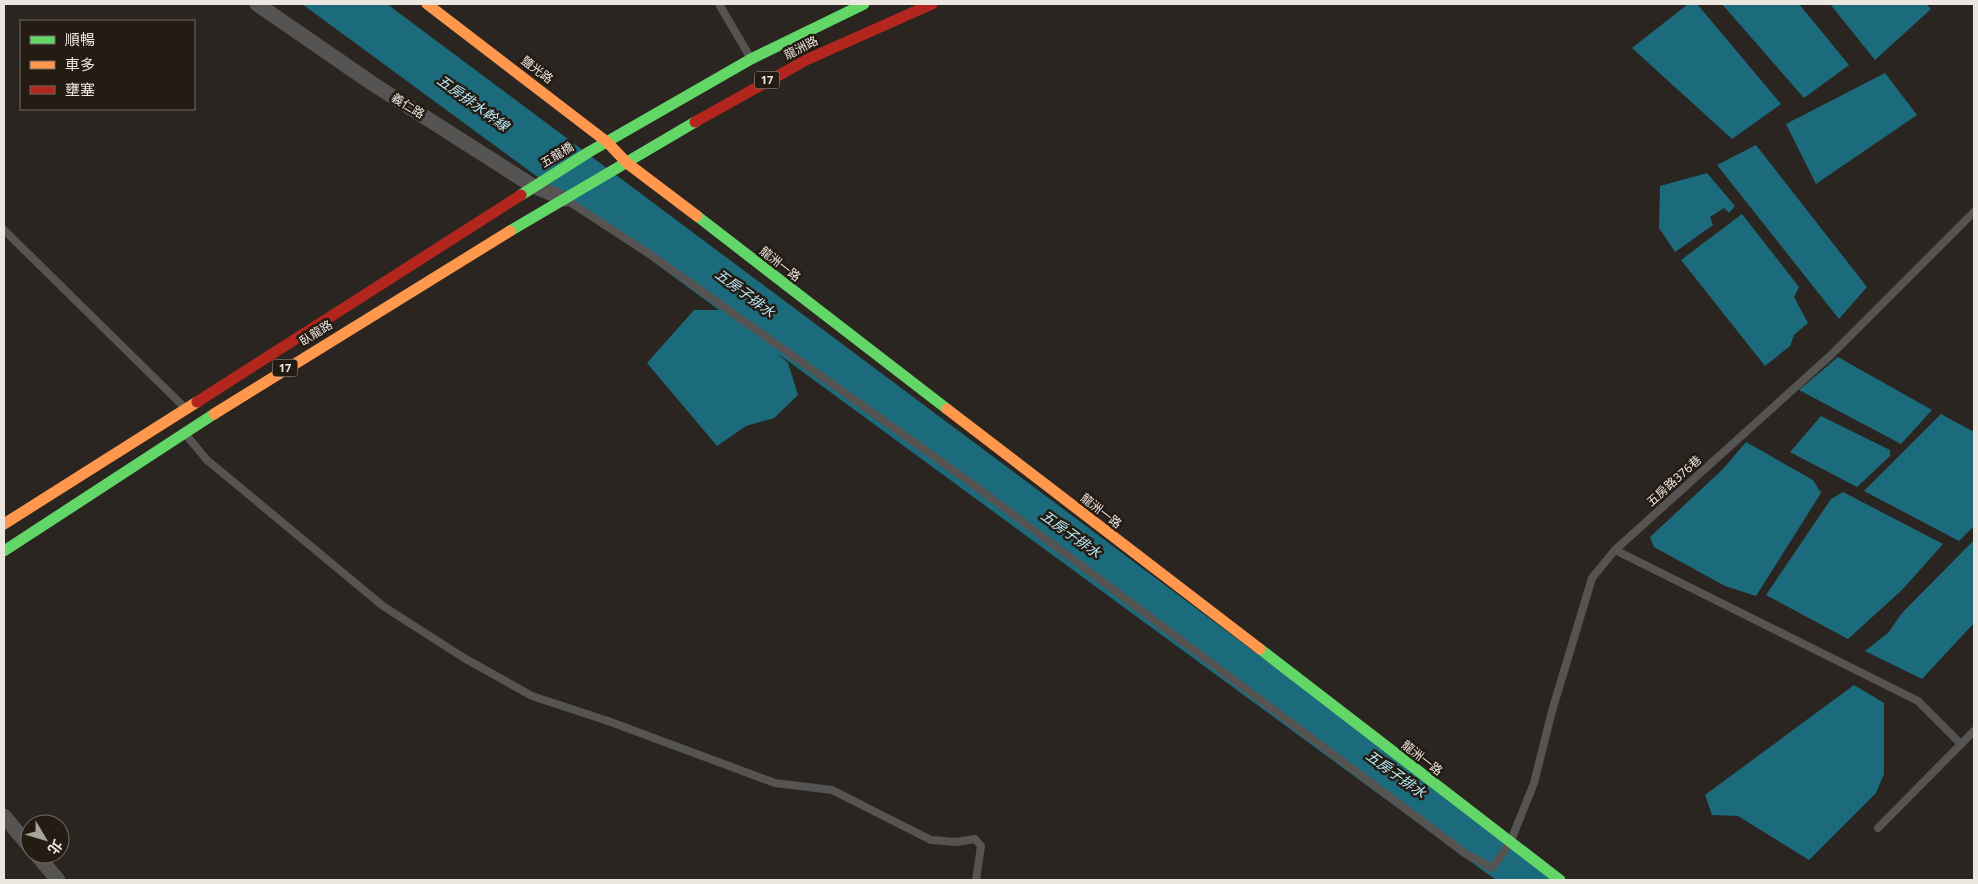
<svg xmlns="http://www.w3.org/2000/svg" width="1978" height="884" viewBox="0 0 1978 884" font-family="'Noto Sans','Noto Sans TC',sans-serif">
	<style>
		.water { fill: #1b6b7d }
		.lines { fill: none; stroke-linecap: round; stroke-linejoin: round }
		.lane { stroke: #565452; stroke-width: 8 }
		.street { stroke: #565452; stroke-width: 15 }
		.fast { stroke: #63d668; stroke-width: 11 }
		.slow { stroke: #ff974d; stroke-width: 11 }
		.jam { stroke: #b3261e; stroke-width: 11 }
		.labels { text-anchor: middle; stroke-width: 5; stroke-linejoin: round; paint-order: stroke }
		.shield { fill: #241b13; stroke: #b0a9a3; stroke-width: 1 }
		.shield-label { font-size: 11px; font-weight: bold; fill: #ece6e1 }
		.street-label { font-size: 12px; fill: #ece6e1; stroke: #241b13 }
		.water-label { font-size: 14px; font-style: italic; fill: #b8eaf8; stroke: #241b13 }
	</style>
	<rect width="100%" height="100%" fill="#2a2520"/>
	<path class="water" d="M302,4H387L1560,880H1496L777,353L788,363L798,395L774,418L746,426L717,446L647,363L694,310H719Z
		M1688,4H1697L1781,104L1732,139L1632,48Z
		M1722,4H1799L1849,65L1804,98Z
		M1830,4H1926L1931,9L1875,60Z
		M1885,73L1917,115L1816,184L1786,124Z
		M1756,145L1867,287L1839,319L1717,165Z
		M1707,173L1735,206L1729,213L1724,208L1710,217L1713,225L1675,252L1659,228L1660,186Z
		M1742,214L1799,287L1794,297L1808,323L1794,335L1790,346L1765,366L1681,260Z
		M1838,357L1932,410L1901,444L1799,390Z
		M1941,414L1974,432V526L1959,541L1864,491Z
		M1821,416L1890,450V456L1857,487L1790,452Z
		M1746,442L1813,480L1821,493L1756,596L1725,586L1654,547L1650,537L1723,469Z
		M1843,492L1943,544L1902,590L1848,639L1766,595L1831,499Z
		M1974,540V623L1922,679L1865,651L1888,633L1902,613Z
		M1854,685L1884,703V774L1876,793L1809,860L1738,816L1712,815L1705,795Z"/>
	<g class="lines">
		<path class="lane" d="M719,4L750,57
			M568,201L651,255L967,480L1466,854L1492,868L1510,843L1534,783L1552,711L1592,578L1615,550L1831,355L1974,212
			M4,230L183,406
			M187,436L207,460L383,606L464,658L532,696L608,721L775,783L832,790L931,840L956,842L975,839L981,846L976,880
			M1615,550L1918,701L1961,744
			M1878,828L1974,731"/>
		<path class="street" d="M257,4L373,84L533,186L565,199
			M4,816L30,847
			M36,854L58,880"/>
		<path class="fast" d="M521,195L589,152L751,59L864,4
			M697,216L947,409
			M510,231L695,122
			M4,551L214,414
			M1260,649L1560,880"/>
		<path class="slow" d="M427,4L607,142L627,163L697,216
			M947,409L1260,649
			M214,414L510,231
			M4,524L197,402"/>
		<path class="jam" d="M695,122L806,60L932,4
			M197,402L521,195"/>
	</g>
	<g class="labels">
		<g class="shield">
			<rect x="754.5" y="71.5" width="25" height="17" rx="4"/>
			<rect x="272.5" y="359.5" width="25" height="17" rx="4"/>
		</g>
		<g class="shield-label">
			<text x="767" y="84">17</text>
			<text x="285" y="372">17</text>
		</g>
		<g class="street-label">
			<text transform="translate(801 48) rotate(-27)" y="4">龍洲路</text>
			<text transform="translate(537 70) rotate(37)" y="4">鹽光路</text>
			<text transform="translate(408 106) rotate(32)" y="4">義仁路</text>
			<text transform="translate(557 155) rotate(-31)" y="4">五龍橋</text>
			<text transform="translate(780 264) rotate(38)" y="4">龍洲一路</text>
			<text transform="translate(316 333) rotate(-32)" y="4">臥龍路</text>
			<text transform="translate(1674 481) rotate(-42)" y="4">五房路376巷</text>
			<text transform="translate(1101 511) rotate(38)" y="4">龍洲一路</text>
			<text transform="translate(1422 758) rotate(38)" y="4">龍洲一路</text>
		</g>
		<g class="water-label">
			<text transform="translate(473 103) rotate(36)" y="5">五房排水幹線</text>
			<text transform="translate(745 293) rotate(37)" y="5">五房子排水</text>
			<text transform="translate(1071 534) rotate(36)" y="5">五房子排水</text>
			<text transform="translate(1396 774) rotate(36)" y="5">五房子排水</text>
		</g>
	</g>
	<rect width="1978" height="884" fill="none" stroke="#ece6e1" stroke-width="10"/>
	<rect x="20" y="20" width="175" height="90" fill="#241b13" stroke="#746c65"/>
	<rect x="30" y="36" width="25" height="8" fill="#63d668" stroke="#746c65"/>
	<text x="65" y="45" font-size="15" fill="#ece6e1">順暢</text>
	<rect x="30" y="61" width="25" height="8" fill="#ff974d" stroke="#746c65"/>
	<text x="65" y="70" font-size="15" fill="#ece6e1">車多</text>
	<rect x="30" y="86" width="25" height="8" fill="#b3261e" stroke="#746c65"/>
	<text x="65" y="95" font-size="15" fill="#ece6e1">壅塞</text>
	<g transform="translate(45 839) rotate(128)"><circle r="24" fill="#241b13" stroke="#746c65"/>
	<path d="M0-4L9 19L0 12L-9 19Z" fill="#a8a29d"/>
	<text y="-8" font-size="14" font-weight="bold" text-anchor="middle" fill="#ece6e1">北</text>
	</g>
</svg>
